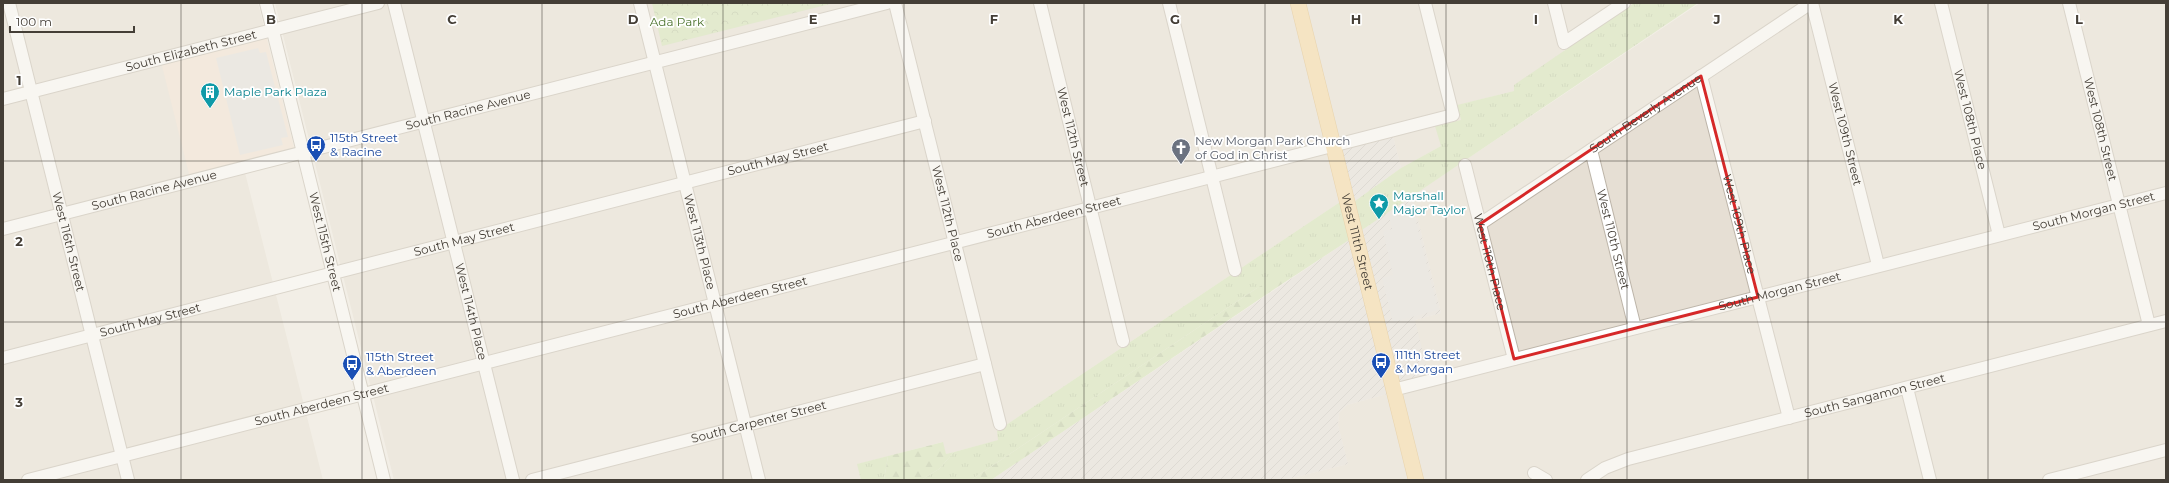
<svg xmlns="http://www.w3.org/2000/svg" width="2169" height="483" viewBox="0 0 2169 483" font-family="Montserrat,sans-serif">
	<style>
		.residential { fill: #e6dfd4 }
		.commercial { fill: #f3e3d2 }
		.industrial { fill: url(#industrial-furrows) }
		.grass { fill: url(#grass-tufts) }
		.forest { fill: url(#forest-firs) }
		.park { fill: url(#park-crowns) }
		.parking { fill: #e3e1de }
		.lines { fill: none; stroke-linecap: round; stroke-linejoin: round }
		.minor-casing { stroke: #bdb5a9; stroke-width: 14 }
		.major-casing { stroke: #dcb36a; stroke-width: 16 }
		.minor { stroke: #fff; stroke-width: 12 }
		.major { stroke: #f8d799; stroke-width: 15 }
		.marked { fill: none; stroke: #d62828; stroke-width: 3; stroke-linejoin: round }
		.grid { fill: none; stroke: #443e36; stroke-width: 1; stroke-opacity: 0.55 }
		.labels { text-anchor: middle; stroke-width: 3.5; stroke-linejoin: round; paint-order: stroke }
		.park-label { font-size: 12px; fill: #4b722c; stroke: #fff }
		.street-label { font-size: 12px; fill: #443e36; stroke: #fff }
		.culture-label { font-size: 12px; fill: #0d838f; stroke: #fff; text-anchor: start }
		.transit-label { font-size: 12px; fill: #164399; stroke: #fff; text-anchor: start }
		.worship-label { font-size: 12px; fill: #5b616d; stroke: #fff; text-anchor: start }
		.grid-label { font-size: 13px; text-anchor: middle; font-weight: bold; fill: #443e36; stroke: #fff; stroke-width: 3.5; stroke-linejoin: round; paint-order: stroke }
	</style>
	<defs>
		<pattern id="industrial-furrows" width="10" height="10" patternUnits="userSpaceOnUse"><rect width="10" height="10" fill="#e4dfdb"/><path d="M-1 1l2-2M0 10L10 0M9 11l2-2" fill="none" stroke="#c5c0bd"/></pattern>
		<pattern id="grass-tufts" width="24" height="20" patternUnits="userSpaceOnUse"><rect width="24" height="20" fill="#d0e4b1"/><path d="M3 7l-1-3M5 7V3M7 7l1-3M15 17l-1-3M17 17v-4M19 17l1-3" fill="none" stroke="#b4c599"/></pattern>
		<pattern id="forest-firs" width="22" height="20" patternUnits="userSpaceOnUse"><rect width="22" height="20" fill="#d0e4b1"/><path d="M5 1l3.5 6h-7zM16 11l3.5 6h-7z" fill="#b4c599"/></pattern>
		<pattern id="park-crowns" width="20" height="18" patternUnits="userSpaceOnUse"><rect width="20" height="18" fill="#d0e4b1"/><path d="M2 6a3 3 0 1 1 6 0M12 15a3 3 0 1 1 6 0" fill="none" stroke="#b4c599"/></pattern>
	</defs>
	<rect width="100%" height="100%" fill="#f2eee6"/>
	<path class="residential" d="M3,3H258L266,35L243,165L323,480H3Z
		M275,3H1290L1340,202L997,431L999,440L946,454L942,442L858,464L861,480H394Z
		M1306,3H1634L1566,48L1563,53L1514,91L1458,105L1461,120L1441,146L1401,168L1392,132L1341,145Z
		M1700,3H2166V480H1424L1400,386L1415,320L1441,313L1412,196Z
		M1387,394L1408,480H1284L1348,464L1338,425L1339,413L1347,405Z"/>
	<path class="commercial" d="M266,35L295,151L190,178L161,62Z"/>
	<path class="industrial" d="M1392,132L1401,168L1355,201L1341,145Z
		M1412,196L1441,313L1415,320L1429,378L1400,386L1362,230Z
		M1349,240L1387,394L1347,405L1339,413L1338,425L1348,464L1284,480H991Z"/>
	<path class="grass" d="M1634,3H1698L1362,230L1355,201L1401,168L1441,146L1435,126L1461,120L1457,105L1514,91V85Z
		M1340,202L1349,240L1282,284V282L1257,288L971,480H921L939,469L954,452L998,440L997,431Z
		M888,456L884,480H861L857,464Z"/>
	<path class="forest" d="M1276,278L1281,279L1282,284L991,480H971L1257,288Z
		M943,442L946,454L954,452L939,469L921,480H884L888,456Z"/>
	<path class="park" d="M652,3H834L662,46Z"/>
	<path class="parking" d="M258,48L260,53L266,52L288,137L281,138L283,145L240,155L216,58Z
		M1411,202L1438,310L1393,322L1382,278L1393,275L1383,231L1392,229L1389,216Z"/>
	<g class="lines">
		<defs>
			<g id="minor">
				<path id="s1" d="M9,3L128,480"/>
				<path id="s2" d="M266,3L384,480"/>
				<path id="s3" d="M394,3L513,480"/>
				<path id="s4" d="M640,3L759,480"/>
				<path id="s5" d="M895,3L1000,424"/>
				<path id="s6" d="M1040,3L1123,341"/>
				<path d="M1169,3L1235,270"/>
				<path d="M1554,3L1564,43L1624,3"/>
				<path id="s7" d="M1812,3L1878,265"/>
				<path id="s8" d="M1941,3L1999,235"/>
				<path id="s9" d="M2069,3L2149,325"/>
				<path id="s10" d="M1701,76L1789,418"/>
				<path id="s11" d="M3,99L378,3"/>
				<path id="s12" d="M1591,150L1635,328"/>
				<path id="s13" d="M1465,165L1514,359"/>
				<path id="s14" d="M1480,224L1811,3"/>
				<path id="s15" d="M3,229L887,3"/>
				<path id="s16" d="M3,358L925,121"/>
				<path d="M1907,388L1930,480"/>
				<path id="s17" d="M1393,390L2166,193"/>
				<path d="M1534,473L1546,480"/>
				<path id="s18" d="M28,480L1453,115L1425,3"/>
				<path id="s19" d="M532,480L985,364"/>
				<path id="s20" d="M1587,480L1605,468L1628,459L2166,321"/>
				<path d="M2049,480L2166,450"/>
			</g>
			<g id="major">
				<path id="s21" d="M1298,3L1416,480"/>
			</g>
		</defs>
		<use href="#minor" class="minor-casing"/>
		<use href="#major" class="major-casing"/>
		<use href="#minor" class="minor"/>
		<use href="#major" class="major"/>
	</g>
	<path d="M0 0H2169V483H0ZM1701,76L1758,297L1514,359L1480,224Z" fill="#f2eee6" fill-opacity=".55" fill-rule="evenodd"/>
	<path class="marked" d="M1701,76L1758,297L1514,359L1480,224Z"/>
	<path class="grid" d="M181,3V480M362,3V480M542,3V480M723,3V480M904,3V480M1084,3V480M1265,3V480M1446,3V480M1627,3V480M1808,3V480M1988,3V480M3,161H2166M3,322H2166"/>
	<defs>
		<symbol id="building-pin" viewBox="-11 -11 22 30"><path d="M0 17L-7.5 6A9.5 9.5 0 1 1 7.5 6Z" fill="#0f9aa8" stroke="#fff"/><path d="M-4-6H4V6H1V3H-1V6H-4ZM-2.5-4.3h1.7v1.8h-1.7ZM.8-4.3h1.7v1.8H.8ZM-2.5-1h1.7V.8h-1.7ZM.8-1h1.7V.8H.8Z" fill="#fff"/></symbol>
		<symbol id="bus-pin" viewBox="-11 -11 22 30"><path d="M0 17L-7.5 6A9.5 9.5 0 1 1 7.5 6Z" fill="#1a4fb4" stroke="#fff"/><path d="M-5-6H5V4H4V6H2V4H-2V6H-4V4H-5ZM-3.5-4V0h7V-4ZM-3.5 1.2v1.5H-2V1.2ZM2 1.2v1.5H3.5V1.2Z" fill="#fff"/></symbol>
		<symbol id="church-pin" viewBox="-11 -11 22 30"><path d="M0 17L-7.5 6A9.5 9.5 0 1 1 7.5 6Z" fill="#6b7280" stroke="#fff"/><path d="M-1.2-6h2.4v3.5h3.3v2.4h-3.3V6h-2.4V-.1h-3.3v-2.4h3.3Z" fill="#fff"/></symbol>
		<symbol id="sight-pin" viewBox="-11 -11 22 30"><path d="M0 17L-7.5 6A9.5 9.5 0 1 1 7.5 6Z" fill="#0f9aa8" stroke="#fff"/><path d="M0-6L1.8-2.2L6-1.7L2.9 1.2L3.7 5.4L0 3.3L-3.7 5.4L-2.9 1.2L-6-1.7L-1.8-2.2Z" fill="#fff"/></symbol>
	</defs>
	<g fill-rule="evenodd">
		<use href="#building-pin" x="199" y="81" width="22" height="30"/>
		<use href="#bus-pin" x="305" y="134" width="22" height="30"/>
		<use href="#church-pin" x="1170" y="137" width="22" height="30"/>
		<use href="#sight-pin" x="1368" y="192" width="22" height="30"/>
		<use href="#bus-pin" x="1370" y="351" width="22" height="30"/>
		<use href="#bus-pin" x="341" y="353" width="22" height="30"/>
	</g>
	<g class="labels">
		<g class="park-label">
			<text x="677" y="26">Ada Park</text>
		</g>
		<g class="street-label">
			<text dy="4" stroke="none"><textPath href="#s11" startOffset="194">South Elizabeth Street</textPath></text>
			<text dy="4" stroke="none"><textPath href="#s15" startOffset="480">South Racine Avenue</textPath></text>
			<text dy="4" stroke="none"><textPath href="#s14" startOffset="199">South Beverly Avenue</textPath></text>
			<text dy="4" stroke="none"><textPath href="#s8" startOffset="120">West 108th Place</textPath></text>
			<text dy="4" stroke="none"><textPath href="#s9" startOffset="130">West 108th Street</textPath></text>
			<text dy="4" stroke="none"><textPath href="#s7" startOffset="135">West 109th Street</textPath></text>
			<text dy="4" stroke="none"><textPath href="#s6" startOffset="138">West 112th Street</textPath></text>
			<text dy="4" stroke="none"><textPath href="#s16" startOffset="800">South May Street</textPath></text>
			<text dy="4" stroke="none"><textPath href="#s15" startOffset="156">South Racine Avenue</textPath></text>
			<text dy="4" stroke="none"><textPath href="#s17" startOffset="723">South Morgan Street</textPath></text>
			<text dy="4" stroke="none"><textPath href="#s5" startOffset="217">West 112th Place</textPath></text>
			<text dy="4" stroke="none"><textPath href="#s18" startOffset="1059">South Aberdeen Street</textPath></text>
			<text dy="4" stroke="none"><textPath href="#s10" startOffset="153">West 109th Place</textPath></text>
			<text dy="4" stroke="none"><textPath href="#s16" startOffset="476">South May Street</textPath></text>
			<text dy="4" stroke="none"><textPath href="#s12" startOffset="92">West 110th Street</textPath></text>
			<text dy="4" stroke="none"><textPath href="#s1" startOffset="246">West 116th Street</textPath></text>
			<text dy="4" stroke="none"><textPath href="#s2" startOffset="246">West 115th Street</textPath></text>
			<text dy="4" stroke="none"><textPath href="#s4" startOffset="246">West 113th Place</textPath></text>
			<text dy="4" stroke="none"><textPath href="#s21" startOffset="246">West 111th Street</textPath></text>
			<text dy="4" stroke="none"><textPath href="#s13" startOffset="100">West 110th Place</textPath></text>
			<text dy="4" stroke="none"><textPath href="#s17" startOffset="399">South Morgan Street</textPath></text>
			<text dy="4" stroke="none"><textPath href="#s18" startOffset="735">South Aberdeen Street</textPath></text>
			<text dy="4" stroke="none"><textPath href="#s3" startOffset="318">West 114th Place</textPath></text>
			<text dy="4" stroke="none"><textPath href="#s16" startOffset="152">South May Street</textPath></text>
			<text dy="4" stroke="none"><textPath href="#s20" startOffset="301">South Sangamon Street</textPath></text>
			<text dy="4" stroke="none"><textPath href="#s18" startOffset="303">South Aberdeen Street</textPath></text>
			<text dy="4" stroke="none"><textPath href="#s19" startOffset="234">South Carpenter Street</textPath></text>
		</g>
		<g class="culture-label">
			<text x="224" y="96">Maple Park Plaza</text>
			<text x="1393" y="200">Marshall<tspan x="1393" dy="14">Major Taylor</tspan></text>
		</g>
		<g class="transit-label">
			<text x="330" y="142">115th Street<tspan x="330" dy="14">&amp; Racine</tspan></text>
			<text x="1395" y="359">111th Street<tspan x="1395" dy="14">&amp; Morgan</tspan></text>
			<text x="366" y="361">115th Street<tspan x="366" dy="14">&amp; Aberdeen</tspan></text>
		</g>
		<g class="worship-label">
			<text x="1195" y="145">New Morgan Park Church<tspan x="1195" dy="14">of God in Christ</tspan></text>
		</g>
	</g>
	<g class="grid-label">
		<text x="271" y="24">B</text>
		<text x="452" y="24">C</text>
		<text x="633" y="24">D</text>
		<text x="813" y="24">E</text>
		<text x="994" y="24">F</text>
		<text x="1175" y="24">G</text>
		<text x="1356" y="24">H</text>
		<text x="1536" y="24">I</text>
		<text x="1717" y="24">J</text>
		<text x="1898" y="24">K</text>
		<text x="2079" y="24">L</text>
		<text x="19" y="85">1</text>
		<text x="19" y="246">2</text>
		<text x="19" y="407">3</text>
	</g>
	<rect width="2169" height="483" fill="none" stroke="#443e36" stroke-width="8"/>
	<path d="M10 26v6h124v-6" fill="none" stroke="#443e36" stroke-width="2"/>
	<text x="16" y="26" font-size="12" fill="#443e36" stroke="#ffffff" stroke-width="3" paint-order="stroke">100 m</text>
</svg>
